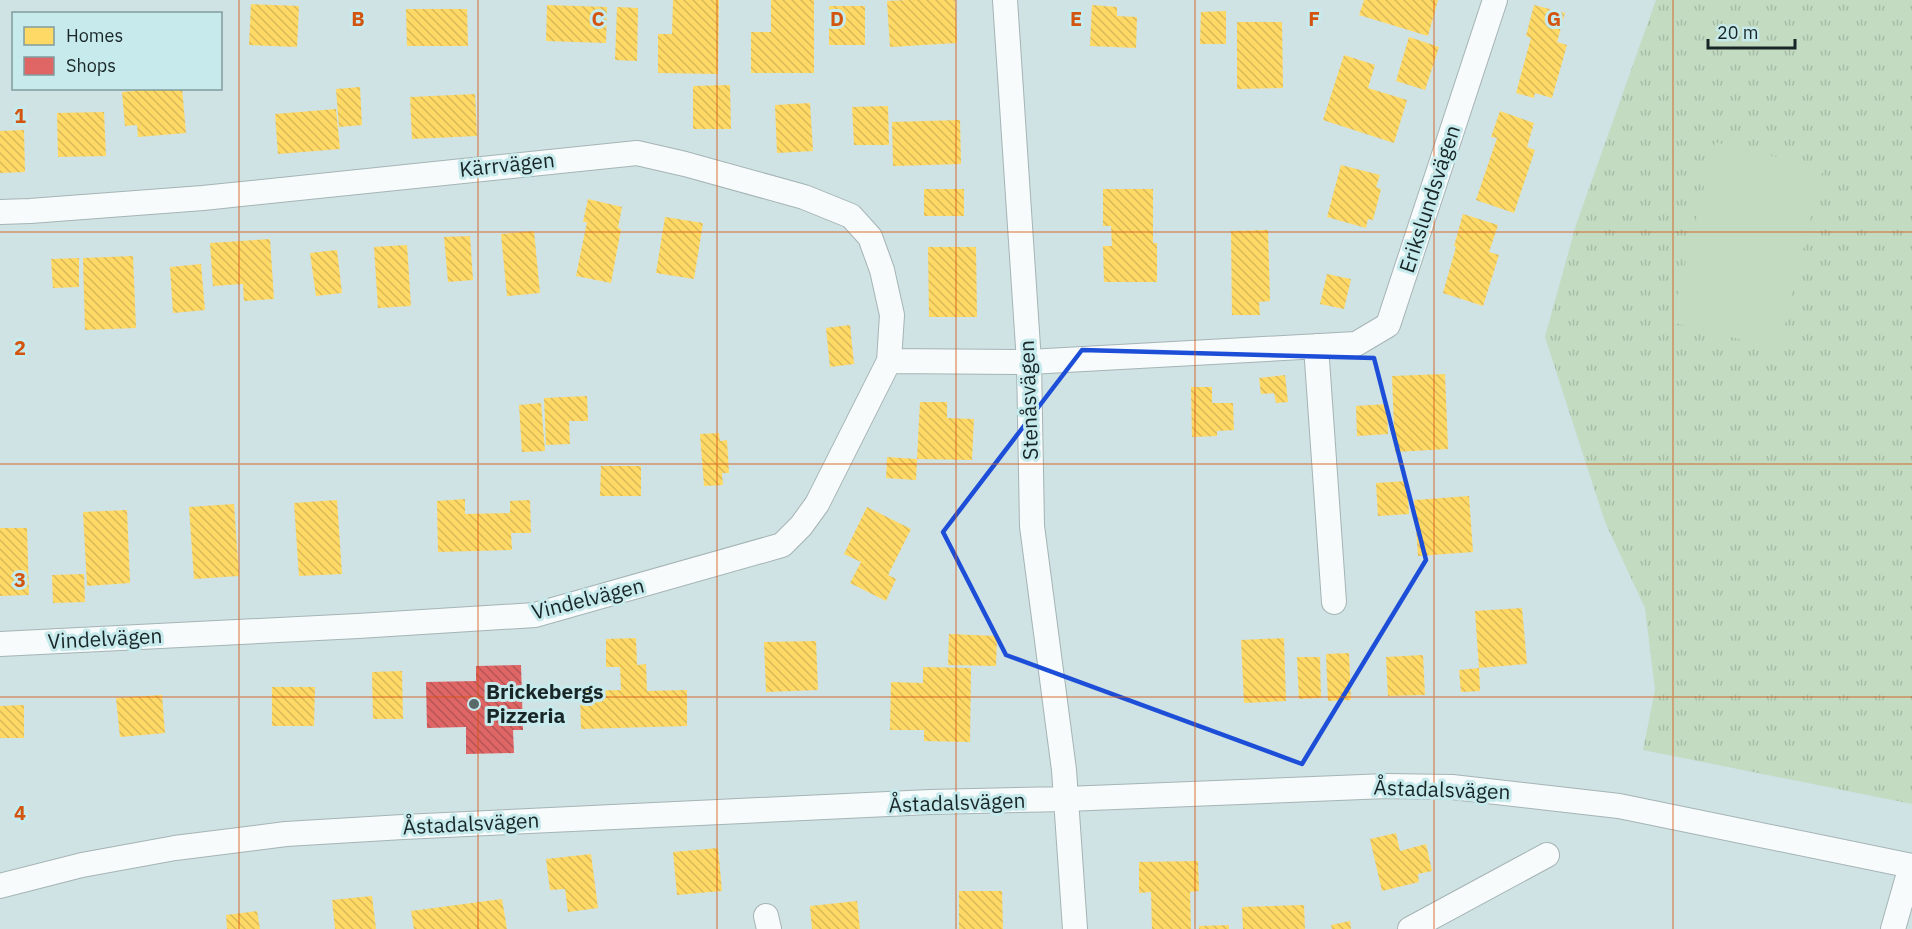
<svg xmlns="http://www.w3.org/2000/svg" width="1912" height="929" viewBox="0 0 1912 929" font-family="'IBM Plex Sans',sans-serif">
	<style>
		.grass { fill: url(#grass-tufts) }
		.garden { fill: #c2dbc1 }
		.homes { fill: url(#homes-back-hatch) }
		.shops { fill: url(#shops-back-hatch) }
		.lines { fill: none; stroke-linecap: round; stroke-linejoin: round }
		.minor-casing { stroke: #a5b4b5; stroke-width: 26 }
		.minor { stroke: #f8fbfb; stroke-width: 24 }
		.marked { fill: none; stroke: #1d4ed8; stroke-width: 4.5; stroke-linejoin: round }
		.grid { fill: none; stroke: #d3540f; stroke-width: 1.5; stroke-opacity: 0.55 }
		.poi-dot { fill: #596869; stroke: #c7eaec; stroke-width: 2 }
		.labels { text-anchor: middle; stroke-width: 6; stroke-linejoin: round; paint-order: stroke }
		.street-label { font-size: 21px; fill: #192627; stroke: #c7eaec }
		.poi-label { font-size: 21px; font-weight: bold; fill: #192627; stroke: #c7eaec; text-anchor: start }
		.grid-label { font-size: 20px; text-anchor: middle; font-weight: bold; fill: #d3540f; stroke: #c7eaec; stroke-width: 6; stroke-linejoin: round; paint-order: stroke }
	</style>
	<defs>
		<pattern id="grass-tufts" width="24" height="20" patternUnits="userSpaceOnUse" patternTransform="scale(1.5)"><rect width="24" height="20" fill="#c2dbc1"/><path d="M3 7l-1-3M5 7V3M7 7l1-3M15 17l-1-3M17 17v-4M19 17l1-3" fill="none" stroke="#a6bca6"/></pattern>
		<pattern id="homes-back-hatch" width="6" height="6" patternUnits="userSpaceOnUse" patternTransform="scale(1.5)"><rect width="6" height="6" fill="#ffd966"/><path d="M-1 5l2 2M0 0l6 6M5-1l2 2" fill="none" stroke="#daba58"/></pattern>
		<pattern id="shops-back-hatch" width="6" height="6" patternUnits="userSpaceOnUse" patternTransform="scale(1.5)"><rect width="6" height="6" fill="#e06666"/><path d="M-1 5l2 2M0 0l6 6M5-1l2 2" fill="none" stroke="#b55454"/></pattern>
	</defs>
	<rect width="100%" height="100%" fill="#cfe2e4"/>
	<path class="grass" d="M1656,0H1912V804L1643,750L1655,690L1645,608L1605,522L1545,337L1576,225Z"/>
	<path class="garden" d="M1715,142L1823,168L1779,349L1671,322Z"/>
	<path class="homes" d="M673,0H719L718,74L658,73V34H672Z
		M771,0H814V73H751V32H771Z
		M907,0H955L957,43L890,47L887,1Z
		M1364,0H1438L1428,36L1359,15Z
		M251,4L299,6L297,47L249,45Z
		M547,5L607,7L606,43L546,41Z
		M1092,5L1117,7V16L1137,17L1136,48L1090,46Z
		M1534,5L1565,13L1557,42L1567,45L1552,98L1535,93L1534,98L1516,93L1531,38L1526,36Z
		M829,6H865V45H829Z
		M617,7L638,8L637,61L615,60Z
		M406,9H467L468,46H407Z
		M1226,11V44H1200L1201,12Z
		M1237,22H1282L1283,88L1237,89Z
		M1409,37L1439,47L1425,90L1396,81Z
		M1344,55L1375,65L1368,88L1407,100L1394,143L1323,120Z
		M730,85L731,129H693V86Z
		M360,87L362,125L339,127L336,89Z
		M134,88H182L186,133L138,137L137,125L125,126L122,92L134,91Z
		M475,94L477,136L412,139L410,97Z
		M810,103L813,151L777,153L775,105Z
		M888,106L889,145H854L852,107Z
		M336,109L340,149L278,154L275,114Z
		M1500,111L1534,123L1527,147L1535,150L1514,213L1476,200L1497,138L1491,137Z
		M104,112L106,156L58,157L57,113Z
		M960,120L961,164L893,166L892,122Z
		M24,130L25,172L0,173V131Z
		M1341,165L1380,175L1376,187L1381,189L1373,220L1368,219L1366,228L1327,217Z
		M924,189H964V216H924Z
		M1103,189H1153V243H1157V282H1104L1103,246H1112L1111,226H1103Z
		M588,199L622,207L618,228L621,229L611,283L576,276L587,222H583Z
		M1463,214L1498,225L1489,252L1499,255L1483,306L1443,293L1456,247L1454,246Z
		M665,217L703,223L694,279L656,273Z
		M1268,230L1270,301L1259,302L1260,315H1232L1231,231Z
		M534,231L540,293L507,296L501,234Z
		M470,236L473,280L448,282L444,237Z
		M270,239L274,299L244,301L243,284L213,286L210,243Z
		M407,245L411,306L378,308L374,247Z
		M928,247H976L977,317H929Z
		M337,250L342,293L316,296L310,253Z
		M133,256L136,328L85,330L83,258Z
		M79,258V287L53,288L51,259Z
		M201,264L205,310L173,313L170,267Z
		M1327,274L1351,279L1344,309L1320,304Z
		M850,325L854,364L830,367L826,328Z
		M1445,374L1448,449L1395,452L1392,376Z
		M1285,375L1288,402L1276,403L1274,393L1261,394L1259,378Z
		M1191,387H1212V403H1233L1234,430L1217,431V436L1192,437Z
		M587,396L588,421H569L570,444L546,445L544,398Z
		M920,402H947V418L974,419L972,460L917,459Z
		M541,403L545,451L522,452L519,405Z
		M1387,404L1388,434L1357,436L1356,406Z
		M719,433L720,441L727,440L729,473H722L723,485L704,486L700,434Z
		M887,457L917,459L916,480L886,478Z
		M601,466H641V496H600Z
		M1407,481L1409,514L1378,516L1376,483Z
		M1469,496L1473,552L1418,556L1414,500Z
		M465,499V514L510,513V501L530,500L531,533H511L512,550L438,552L437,501Z
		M337,500L342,574L299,576L294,503Z
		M234,504L239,576L194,579L189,507Z
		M867,507L911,529L888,575L896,579L886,601L850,583L861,562L844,554Z
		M127,510L130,583L87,586L83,512Z
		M0,528H27L29,595L0,596Z
		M84,574L85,602L53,603L52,575Z
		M1522,608L1527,664L1479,668L1475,611Z
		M949,634L997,636L996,666L948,665Z
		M636,638L637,665L646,664L647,691L687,690V726L581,729L580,691L621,690L620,667H606V639Z
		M1284,638L1286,701L1244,703L1241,640Z
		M816,641L818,690L766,692L764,642Z
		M1349,653L1351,700L1328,701L1326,654Z
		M1423,655L1425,695L1388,696L1386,657Z
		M1297,657H1320L1321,698L1299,699Z
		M923,667L971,668L970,742L924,741V730H890L891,682L923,683Z
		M1479,668L1480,691L1461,692L1459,670Z
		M402,671L403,719H373L372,672Z
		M272,687H315L314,726H272Z
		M162,695L165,733L120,737L116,698Z
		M24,705V738H0V706Z
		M1396,833L1400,851L1426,844L1432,871L1418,874L1419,882L1382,891L1370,839Z
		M718,848L722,891L677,895L673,852Z
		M591,854L598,908L568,912L565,889L550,890L546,859Z
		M1198,861L1199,891L1190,892L1191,929H1152L1151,892L1139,893V862Z
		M959,891H1002L1003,929H959Z
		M372,896L376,929H335L332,900Z
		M502,899L507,929H414L411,911Z
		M857,901L860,929H812L810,906Z
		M1304,905L1305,929H1243L1242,907Z
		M257,911L260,929H227L226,915Z
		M1350,921L1351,929H1332L1331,925Z
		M1229,925V929H1199V926Z"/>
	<path class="shops" d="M521,665L523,730H513L514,753L466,754V727L427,728L426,682L476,681V666Z"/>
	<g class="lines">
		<defs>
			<path id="minor" d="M1005,0L1029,362L1032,526L1064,770L1075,929
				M0,212L30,211L203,198L637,153L685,164L804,197L851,216L870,237L882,270L892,315L889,361
				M1316,346L1334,602
				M0,644L358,626L535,615L782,545L801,526L817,504L889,361L1029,362L1356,344L1388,325L1495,0
				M0,886L82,865L175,848L286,834L403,827L930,802L1066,799L1387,786L1452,787L1619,806L1912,866
				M766,916L769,929
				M1410,929L1547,855
				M1893,929L1911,866"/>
		</defs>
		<use href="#minor" class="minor-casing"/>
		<use href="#minor" class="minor"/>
	</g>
	<path class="marked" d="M1082,350L1374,358L1426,560L1302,764L1006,655L943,532Z"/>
	<path class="grid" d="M239,0V929M478,0V929M717,0V929M956,0V929M1195,0V929M1434,0V929M1673,0V929M0,232H1912M0,464H1912M0,697H1912"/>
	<circle class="poi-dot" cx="474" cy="704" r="6"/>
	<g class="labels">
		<g class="street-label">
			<text transform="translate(507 165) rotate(-6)" y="7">Kärrvägen</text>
			<text transform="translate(1430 199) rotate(-72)" y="7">Erikslundsvägen</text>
			<text transform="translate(1029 400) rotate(-92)" y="7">Stenåsvägen</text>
			<text transform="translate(588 599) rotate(-14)" y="7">Vindelvägen</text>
			<text transform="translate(105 639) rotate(-3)" y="7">Vindelvägen</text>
			<text transform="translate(1442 790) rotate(2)" y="7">Åstadalsvägen</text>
			<text transform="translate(957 803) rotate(-2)" y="7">Åstadalsvägen</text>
			<text transform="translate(471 824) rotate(-3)" y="7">Åstadalsvägen</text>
		</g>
		<g class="poi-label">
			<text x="486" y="699">Brickebergs<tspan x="486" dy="24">Pizzeria</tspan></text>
		</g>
	</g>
	<g class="grid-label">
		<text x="358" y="26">B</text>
		<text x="598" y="26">C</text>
		<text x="837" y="26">D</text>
		<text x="1076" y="26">E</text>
		<text x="1314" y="26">F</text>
		<text x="1554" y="26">G</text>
		<text x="20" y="123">1</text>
		<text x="20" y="355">2</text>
		<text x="20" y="587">3</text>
		<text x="20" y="820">4</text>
	</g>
	<rect x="12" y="12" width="210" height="78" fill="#c7eaec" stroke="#819c9d" stroke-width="1.5"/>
	<rect x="24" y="27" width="30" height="18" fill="#ffd966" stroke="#819c9d" stroke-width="1.5"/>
	<text x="66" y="42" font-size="18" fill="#192627">Homes</text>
	<rect x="24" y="57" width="30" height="18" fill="#e06666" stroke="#819c9d" stroke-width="1.5"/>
	<text x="66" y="72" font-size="18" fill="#192627">Shops</text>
	<path d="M1708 39v9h87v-9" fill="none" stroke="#192627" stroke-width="3"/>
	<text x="1717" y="39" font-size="18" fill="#192627" stroke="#c7eaec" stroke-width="4.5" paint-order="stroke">20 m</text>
</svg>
